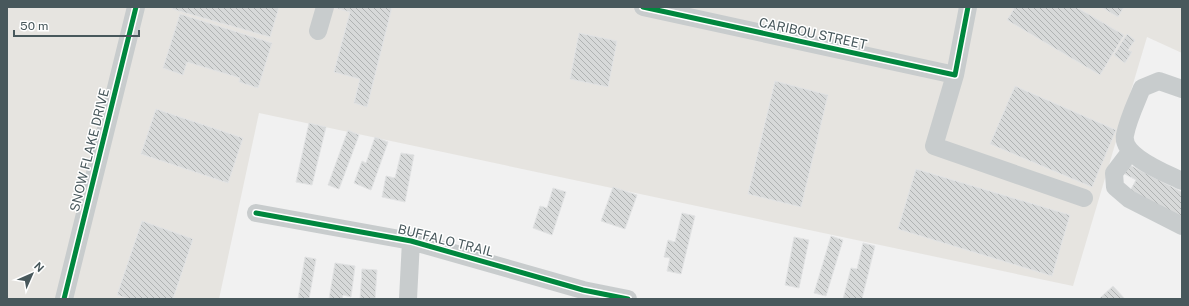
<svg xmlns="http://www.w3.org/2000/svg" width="1189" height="306" viewBox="0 0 1189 306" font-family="'Public Sans',sans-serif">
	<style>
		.commercial { fill: #e6e4e0 }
		.building { fill: url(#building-back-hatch); stroke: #e2e3e4 }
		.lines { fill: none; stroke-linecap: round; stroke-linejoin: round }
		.minor { stroke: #c8cccd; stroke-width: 18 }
		.cycleway-casing { stroke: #fff; stroke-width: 8 }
		.cycleway { stroke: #00873e; stroke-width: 5 }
		.labels { text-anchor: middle; stroke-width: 3; stroke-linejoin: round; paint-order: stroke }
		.street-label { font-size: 13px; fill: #48585c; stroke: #fff }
	</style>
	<defs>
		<pattern id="building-back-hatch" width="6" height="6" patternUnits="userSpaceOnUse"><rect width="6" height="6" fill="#d7d9d9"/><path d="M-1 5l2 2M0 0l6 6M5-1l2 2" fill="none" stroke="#b0b3b3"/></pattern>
	</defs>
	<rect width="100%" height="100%" fill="#f1f1f1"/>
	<path class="commercial" d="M7,7H1182V53L1147,37L1073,286L259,113L219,299H7Z"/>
	<path class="building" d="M173,7H279L270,37L172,9Z
		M331,7H392L367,107L354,103L360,79L334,72L350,12Z
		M1011,7H1076L1124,35L1100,75L1007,20L1014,9Z
		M1101,7H1124L1118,17Z
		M180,14L272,43L258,88L239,82L240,78L187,62L183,75L163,68Z
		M579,33L617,41L608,87L570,79Z
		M1127,34L1135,40L1128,50L1132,52L1125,63L1114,55Z
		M775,81L828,95L801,207L748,194Z
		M1015,86L1116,130L1092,187L990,144Z
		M156,109L243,138L228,183L141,154Z
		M309,123L326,127L312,185L296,182Z
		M348,130L359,135L339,189L328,185Z
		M375,137L388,142L371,190L354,183L362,161L366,163Z
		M401,153L414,155L405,202L382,197L386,176L395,178Z
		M1128,164L1182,192V219L1130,191L1136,180L1123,173Z
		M916,169L1070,215L1052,276L898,229Z
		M613,187L637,195L625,229L601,221Z
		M553,188L566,192L552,235L533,228L540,206L547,208Z
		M682,213L695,216L681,274L667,271L670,258L664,257L668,240L675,242Z
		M142,221L193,239L173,299H129L117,295Z
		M831,236L843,240L826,296L814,293Z
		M794,237L809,240L799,288L785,285Z
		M863,243L875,246L862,299H843L851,268L857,269Z
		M305,257L316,259L309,299H298Z
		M335,263L355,266L351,297L343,295L342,299H329Z
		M362,269L377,270L375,299H360Z
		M1113,286L1125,299H1099Z"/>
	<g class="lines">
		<path class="minor" d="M643,7L955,75
			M968,7L955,75L934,146L1084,198
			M318,31L325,7
			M1182,89L1159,81L1142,88C1136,103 1128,119 1125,135C1121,157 1166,173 1182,181
			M1130,152L1114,173L1115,187L1129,199L1182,226
			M256,213L411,241L583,290L628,299
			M64,299L136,7
			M408,299L411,241"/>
		<defs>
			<path id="cycleway" d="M643,7L955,75L968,7
				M256,213L411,241L583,290L628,299
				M64,299L136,7"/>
		</defs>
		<use href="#cycleway" class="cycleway-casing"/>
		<use href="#cycleway" class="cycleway"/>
	</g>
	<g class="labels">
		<g class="street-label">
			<text transform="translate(813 33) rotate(12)" y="5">CARIBOU STREET</text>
			<text transform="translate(89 150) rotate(-76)" y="5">SNOW FLAKE DRIVE</text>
			<text transform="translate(446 240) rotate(14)" y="5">BUFFALO TRAIL</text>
		</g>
	</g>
	<rect width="1189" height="306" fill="none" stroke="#48585c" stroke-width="16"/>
	<g transform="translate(32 274) rotate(45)" stroke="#ffffff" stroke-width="3" paint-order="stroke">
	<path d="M0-3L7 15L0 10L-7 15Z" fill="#48585c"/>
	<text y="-6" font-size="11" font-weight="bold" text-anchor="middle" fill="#48585c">N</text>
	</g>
	<path d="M14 30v6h125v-6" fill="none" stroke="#48585c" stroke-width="2"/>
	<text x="20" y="30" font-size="12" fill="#48585c" stroke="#ffffff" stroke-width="3" paint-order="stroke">50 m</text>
</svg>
